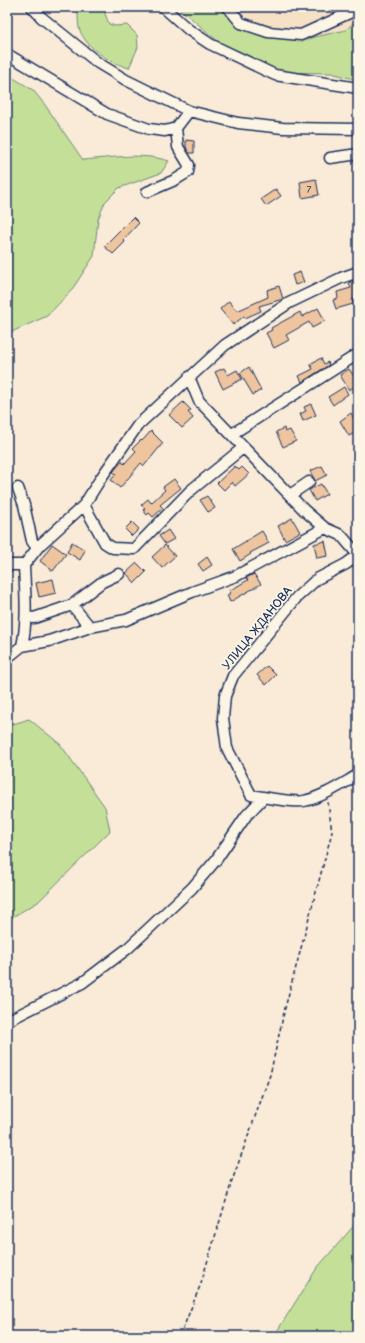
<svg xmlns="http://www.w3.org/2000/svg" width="365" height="1343" viewBox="0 0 365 1343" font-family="'Balsamiq Sans',sans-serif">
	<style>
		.built { fill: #f6e0c6 }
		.green { fill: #c4e098; stroke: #70887b }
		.building { fill: #efc59f; stroke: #1b2f5e }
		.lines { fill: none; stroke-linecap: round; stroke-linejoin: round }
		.minor-casing { stroke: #1b2f5e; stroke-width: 13 }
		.path { stroke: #1b2f5e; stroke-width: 1.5; stroke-dasharray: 4 3; stroke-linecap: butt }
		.minor { stroke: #fcf5e5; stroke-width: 10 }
		.labels { text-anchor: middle; stroke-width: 3.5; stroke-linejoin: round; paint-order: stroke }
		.number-label { font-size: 10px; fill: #50546e }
		.street-label { font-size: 12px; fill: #1b2f5e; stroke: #fcf5e5 }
	</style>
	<rect width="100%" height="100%" fill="#f9ebd7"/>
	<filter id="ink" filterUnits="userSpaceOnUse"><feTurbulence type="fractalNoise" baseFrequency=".025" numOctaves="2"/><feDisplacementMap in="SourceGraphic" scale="8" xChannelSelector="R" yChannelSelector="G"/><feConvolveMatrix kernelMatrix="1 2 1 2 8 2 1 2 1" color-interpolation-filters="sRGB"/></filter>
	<g filter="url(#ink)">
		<path class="built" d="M219,7H358V28L302,40L237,27Z"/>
		<path class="green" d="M71,7H105V14L109,24L115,26L127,25L137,35L138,47L129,68C109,62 86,49 79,28C78,23 78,17 78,12Z
			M178,7H219L237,27L268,32L302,40L346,30L358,18V80L331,73L267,72L226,48Z
			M7,76L15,79L33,90L45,105L83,160C111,158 142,152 169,161L161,173L119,188L105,202L98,219L94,256L71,291L47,316L7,334Z
			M29,719L60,744L105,807L110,831L38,902L7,920V726Z
			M358,1221V1336H274L317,1268Z"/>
		<path class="building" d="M186,140L194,141V153H189L186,147Z
			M316,179L319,195L302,198L300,182Z
			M276,189L281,196L266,206L261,199Z
			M133,217L139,223L123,240L125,242L113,254L104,246Z
			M300,272L304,282L295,285L292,275Z
			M358,280V305L357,306L354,299L352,300L353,304L336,309L333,300L338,298L337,292L351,288L349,283Z
			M279,286L283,299L259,306L261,311L245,318L244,316L233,325L220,309L229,301L237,311L268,297L267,290Z
			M318,308L325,321L312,328L309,322L286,335L289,340L274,348L266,333L272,330L271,328L300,312L302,317Z
			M321,358L324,364L328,362L329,365L302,382L299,376L313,369L310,364Z
			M249,367L261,390L253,395L240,373Z
			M224,368L228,375L237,370L242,379L223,389L215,372Z
			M349,369L358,382V384L349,390L340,375Z
			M344,387L348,394L333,405L328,397Z
			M183,402L191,410L188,412L193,418L182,428L169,415Z
			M311,404L316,415L303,421L300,414L306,411L304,407Z
			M351,413L355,421L358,419V431L349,436L340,421Z
			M284,428L285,432L290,430L296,441L283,447L276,432Z
			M151,431L163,443L144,466L141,463L120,488L111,480L116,474L113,472L122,461L124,464L136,451L133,448L141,440L142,441Z
			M235,466L239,470L242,467L249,474L235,486L232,482L224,490L217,483Z
			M322,466L327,475L315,481L310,471Z
			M174,479L181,488L160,505L163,508L153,517L149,513L147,515L143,510L145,508L141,505L148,499L151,503L165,490L163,487Z
			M321,484L327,494L315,501L309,490Z
			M207,496L215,508L208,512L200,500Z
			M292,518L300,532L285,540L278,526Z
			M132,522L139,529L132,536L125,529Z
			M168,530L174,539L165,544L159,536Z
			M262,531L269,543L250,553L251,554L240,561L233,549Z
			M325,541L328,556L317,558L314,544Z
			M72,542L85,550L80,560L67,552Z
			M52,544L66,554L53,571L40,561Z
			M165,545L175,556L162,568L152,557Z
			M207,557L212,565L203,571L198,564Z
			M137,563L146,572L135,583L126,573Z
			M254,574L261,584L230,602L227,595L231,593L229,591L248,580L246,578Z
			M53,579L56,593L39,597L36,583Z
			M267,666L276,675L266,685L257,675Z"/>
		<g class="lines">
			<defs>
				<path id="minor" d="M32,7L41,17L98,63L126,80L189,111L238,123L283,128L358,129
					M163,7L189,30L210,44L275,75L358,88
					M228,7L241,23L268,32L301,35L358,9
					M7,54L107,114L149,129L165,131L176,128L189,111
					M330,158L358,154
					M147,192L175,180L188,172L189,165L178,147L176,128
					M189,377L199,401L304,510L325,528L341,535L358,555
					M232,434L358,354
					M18,488L24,505L32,541L37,548
					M290,495L309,482
					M84,505L105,543L113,548L134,549L190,491L244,447
					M358,555L346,564L317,579L297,597L233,676L225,696L223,718L227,748L251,795C262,797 295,803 304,801C323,797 342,784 358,775
					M7,565H24
					M72,605L90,627
					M26,617L34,618L72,605L102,582L119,574
					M22,646C28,619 25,592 24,565L40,545L84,505L101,478L138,425L225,345L289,303L341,278L358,272
					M7,658L22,646L49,641L90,627L126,620L192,592L236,576L325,528
					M7,1021L82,983L127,949L192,888L216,860L246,816L263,798"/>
			</defs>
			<use href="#minor" class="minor-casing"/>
			<path class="path" d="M180,1336L200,1286L232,1181L270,1075L285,1008L332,832L328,802"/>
			<use href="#minor" class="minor"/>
		</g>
	</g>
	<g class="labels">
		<g class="number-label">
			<text x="309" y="193">7</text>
		</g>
		<g class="street-label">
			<text transform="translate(257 628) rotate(-51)" y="4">УЛИЦА ЖДАНОВА</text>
		</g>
	</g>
	<rect width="365" height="1343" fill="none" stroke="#fcf5e5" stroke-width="24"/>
	<rect x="12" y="12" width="341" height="1319" fill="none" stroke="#1b2f5e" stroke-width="1.5" filter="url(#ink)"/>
</svg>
